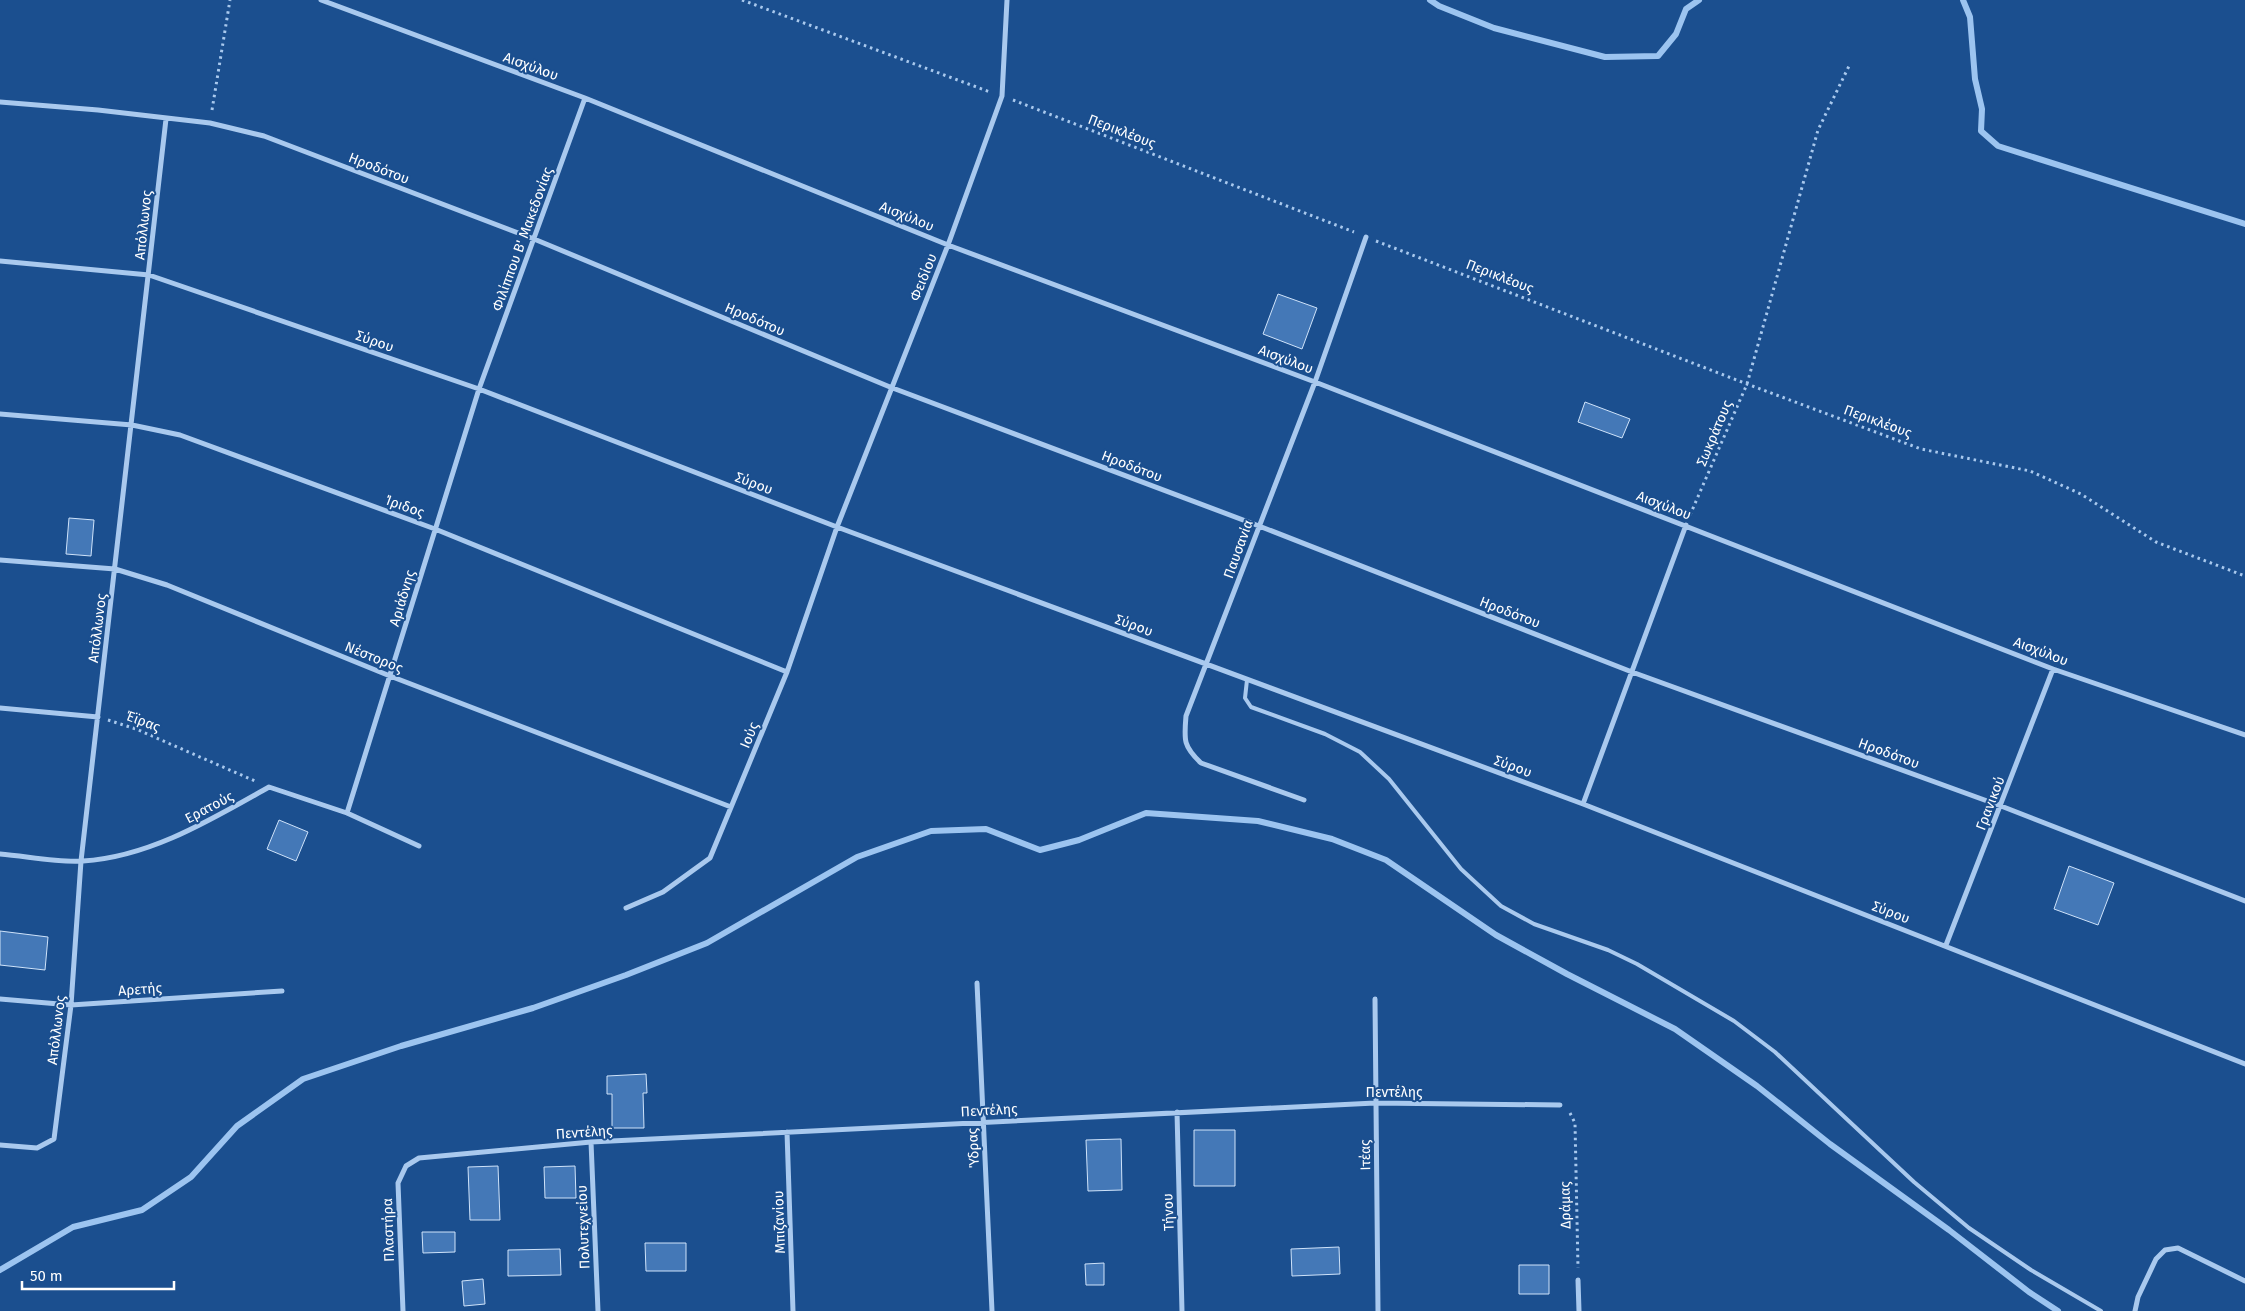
<svg xmlns="http://www.w3.org/2000/svg" width="2245" height="1311" viewBox="0 0 2245 1311" font-family="'Fira Sans',sans-serif">
	<style>
		.lines { fill: none; stroke-linecap: round; stroke-linejoin: round }
		.stream { stroke: #9cc4f0; stroke-width: 6 }
		.building { fill: #4478b7; stroke: #cfe3fa }
		.path { stroke: #a9c9ee; stroke-width: 3; stroke-dasharray: 2.5 4; stroke-linecap: butt }
		.lane { stroke: #a9c9ee; stroke-width: 4 }
		.street { stroke: #a9c9ee; stroke-width: 5 }
		.labels { text-anchor: middle; stroke-width: 4; stroke-linejoin: round; paint-order: stroke }
		.street-label { font-size: 14px; fill: #fff; stroke: #1b4f8f }
	</style>
	<rect width="100%" height="100%" fill="#1b4f8f"/>
	<g class="lines">
		<path class="stream" d="M1430,0L1439,6L1494,28L1605,57L1658,56L1676,34L1686,9L1699,0
			M1963,0L1970,17L1975,79L1982,109L1981,131L1998,146L2245,224
			M0,1270L73,1227L142,1210L191,1177L237,1126L303,1079L401,1046L533,1008L626,975L707,943L857,857L931,831L986,829L1040,850L1079,840L1146,813L1258,821L1332,839L1386,860L1496,935L1567,974L1675,1029L1757,1086L1830,1144L1949,1230L2029,1292L2058,1311"/>
	</g>
	<path class="building" d="M1278,294L1317,308L1302,349L1263,334Z
		M1585,402L1630,419L1622,438L1578,422Z
		M69,518L94,520L91,556L66,554Z
		M279,820L308,832L296,861L267,849Z
		M2069,866L2114,883L2098,925L2054,909Z
		M0,931L48,937L45,970L0,965Z
		M646,1074L647,1093H643L644,1128H612V1094H607V1076Z
		M1194,1130H1235V1186H1194Z
		M1121,1139L1122,1190L1088,1191L1086,1140Z
		M498,1166L500,1220H470L468,1167Z
		M575,1166L576,1198H545L544,1167Z
		M422,1232H455V1252L423,1253Z
		M645,1243H686V1271H646Z
		M1339,1247L1340,1274L1292,1276L1291,1249Z
		M560,1249L561,1275L508,1276V1250Z
		M1104,1263V1285H1086L1085,1264Z
		M1519,1265H1549V1294H1519Z
		M483,1279L485,1304L464,1306L462,1281Z"/>
	<g class="lines">
		<path class="path" d="M742,0L990,92
			M1013,100L1354,232
			M212,110L230,0
			M1376,241L1747,384L1921,449L2030,471L2081,494L2156,542L2245,576
			M1690,515L1747,384L1818,130L1849,66
			M108,720L136,729L255,781
			M1570,1113L1575,1123L1578,1268"/>
		<path class="lane" d="M1247,680L1245,698L1251,707L1325,734L1360,752L1389,779L1461,869L1501,906L1534,924L1608,950L1637,964L1734,1021L1775,1052L1914,1182L1969,1228L2031,1270L2101,1311"/>
		<path class="street" d="M321,0L585,98L948,245L1315,382L2053,669L2245,735
			M0,102L98,110L210,123L264,136L534,239L890,387L1259,526L1632,672L2001,806L2245,901
			M0,261L149,275L479,389L837,527L1583,804L2245,1064
			M0,414L132,425L180,435L435,529L787,672
			M0,560L115,569L167,585L390,676L731,807
			M0,708L98,717
			M1304,800L1201,763C1183,746 1184,740 1186,716L1315,382L1366,237
			M1583,804L1686,525
			M347,813L479,389L585,98
			M0,854C26,856 58,863 83,861C150,857 212,819 269,787L347,813L419,846
			M626,908L663,892L710,858L787,672L837,527L948,245L1002,96L1007,0
			M1946,945L2053,669
			M977,983L992,1311
			M0,999L71,1005L282,991
			M1375,999L1378,1311
			M1177,1112L1182,1311
			M787,1132L793,1311
			M591,1142L598,1311
			M0,1145L37,1148L54,1139L71,1005L81,861L166,119
			M1578,1280L1579,1311
			M403,1311L398,1183L406,1166L419,1158L591,1142L1375,1103L1560,1105
			M2135,1311L2138,1297L2156,1259L2165,1250L2178,1248L2245,1281"/>
	</g>
	<g class="labels">
		<g class="street-label">
			<text transform="translate(531 66) rotate(20)" y="5">Αισχύλου</text>
			<text transform="translate(1122 131) rotate(21)" y="5">Περικλέους</text>
			<text transform="translate(379 168) rotate(21)" y="5">Ηροδότου</text>
			<text transform="translate(907 216) rotate(22)" y="5">Αισχύλου</text>
			<text transform="translate(143 225) rotate(-84)" y="5">Απόλλωνος</text>
			<text transform="translate(522 239) rotate(-70)" y="5">Φιλίππου Β' Μακεδονίας</text>
			<text transform="translate(1500 276) rotate(21)" y="5">Περικλέους</text>
			<text transform="translate(923 277) rotate(-68)" y="5">Φειδίου</text>
			<text transform="translate(755 319) rotate(23)" y="5">Ηροδότου</text>
			<text transform="translate(375 341) rotate(19)" y="5">Σύρου</text>
			<text transform="translate(1286 359) rotate(21)" y="5">Αισχύλου</text>
			<text transform="translate(1878 421) rotate(20)" y="5">Περικλέους</text>
			<text transform="translate(1714 433) rotate(-67)" y="5">Σωκράτους</text>
			<text transform="translate(1132 466) rotate(21)" y="5">Ηροδότου</text>
			<text transform="translate(754 483) rotate(21)" y="5">Σύρου</text>
			<text transform="translate(1664 505) rotate(21)" y="5">Αισχύλου</text>
			<text transform="translate(405 506) rotate(20)" y="5">Ίριδος</text>
			<text transform="translate(1238 549) rotate(-70)" y="5">Παυσανία</text>
			<text transform="translate(402 598) rotate(-73)" y="5">Αριάδνης</text>
			<text transform="translate(1510 612) rotate(21)" y="5">Ηροδότου</text>
			<text transform="translate(1134 625) rotate(20)" y="5">Σύρου</text>
			<text transform="translate(97 628) rotate(-83)" y="5">Απόλλωνος</text>
			<text transform="translate(2041 651) rotate(21)" y="5">Αισχύλου</text>
			<text transform="translate(374 657) rotate(22)" y="5">Νέστορος</text>
			<text transform="translate(143 721) rotate(21)" y="5">Έϊρας</text>
			<text transform="translate(749 735) rotate(-68)" y="5">Ιούς</text>
			<text transform="translate(1889 753) rotate(20)" y="5">Ηροδότου</text>
			<text transform="translate(1513 766) rotate(20)" y="5">Σύρου</text>
			<text transform="translate(1990 803) rotate(-69)" y="5">Γρανικού</text>
			<text transform="translate(209 807) rotate(-28)" y="5">Ερατούς</text>
			<text transform="translate(1891 912) rotate(21)" y="5">Σύρου</text>
			<text transform="translate(140 989) rotate(-4)" y="5">Αρετής</text>
			<text transform="translate(56 1030) rotate(-83)" y="5">Απόλλωνος</text>
			<text x="1394" y="1097">Πεντέλης</text>
			<text transform="translate(989 1110) rotate(-3)" y="5">Πεντέλης</text>
			<text transform="translate(584 1132) rotate(-4)" y="5">Πεντέλης</text>
			<text transform="translate(973 1148) rotate(-93)" y="5">Ύδρας</text>
			<text transform="translate(1365 1155) rotate(-91)" y="5">Ιτέας</text>
			<text transform="translate(1565 1205) rotate(-91)" y="5">Δράμας</text>
			<text transform="translate(1168 1212) rotate(-92)" y="5">Τήνου</text>
			<text transform="translate(779 1222) rotate(-92)" y="5">Μπιζανίου</text>
			<text transform="translate(583 1227) rotate(-92)" y="5">Πολυτεχνείου</text>
			<text transform="translate(388 1230) rotate(-92)" y="5">Πλαστήρα</text>
		</g>
	</g>
	<path d="M22 1281v8h152v-8" fill="none" stroke="#ffffff" stroke-width="2.5"/>
	<text x="30" y="1281" font-size="15" fill="#ffffff" stroke="#1b4f8f" stroke-width="4" paint-order="stroke">50 m</text>
</svg>
